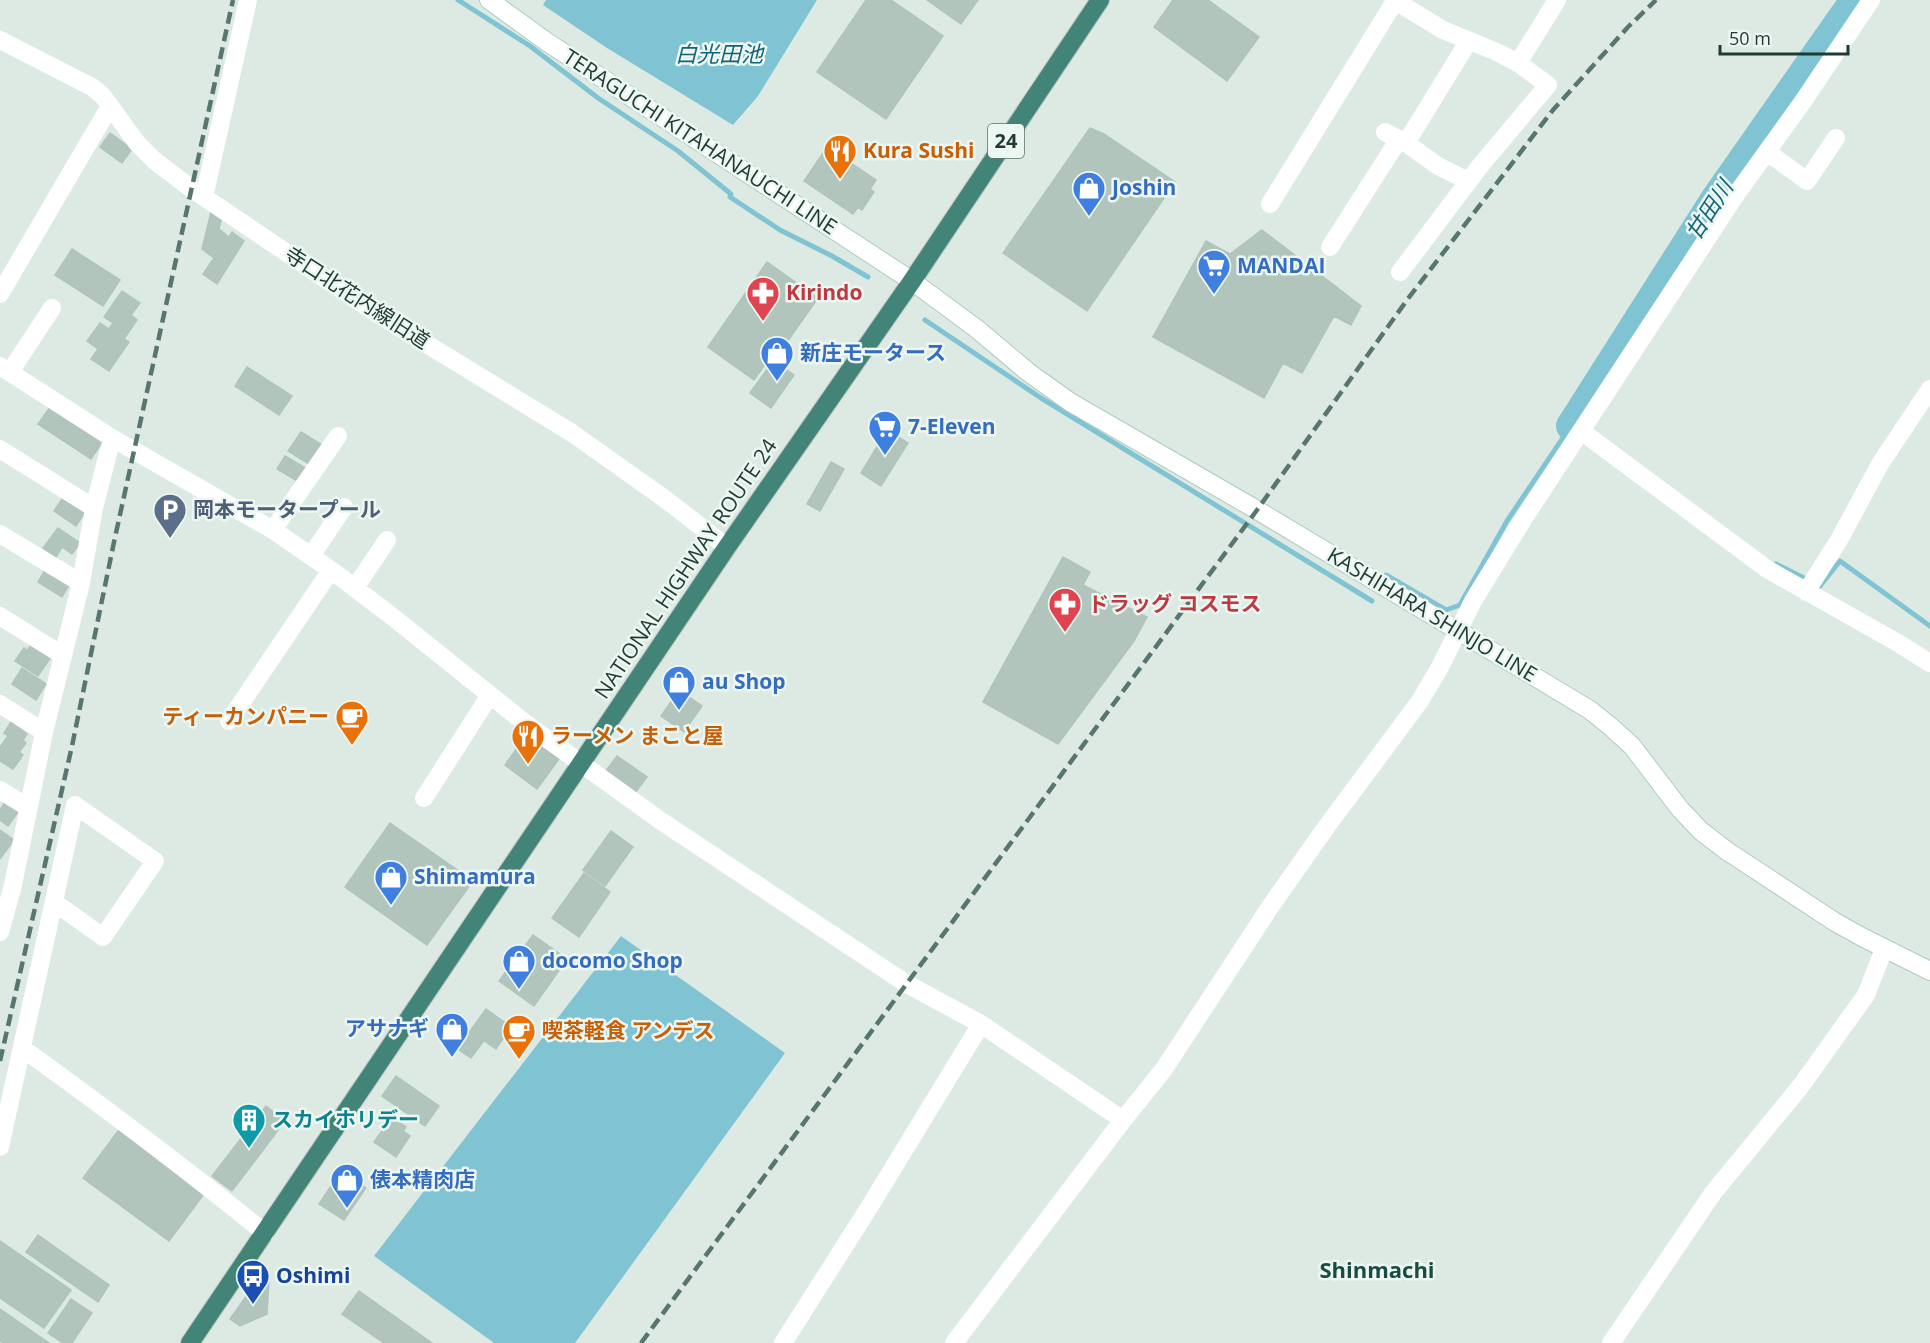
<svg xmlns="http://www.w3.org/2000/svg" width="1930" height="1343" viewBox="0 0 1930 1343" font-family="'Open Sans','Noto Sans JP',sans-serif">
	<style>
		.water { fill: #80c3d3 }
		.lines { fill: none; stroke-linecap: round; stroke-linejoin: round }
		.stream { stroke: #80c3d3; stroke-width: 5 }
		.river { stroke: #80c3d3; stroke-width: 30 }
		.building { fill: #b2c5bd; stroke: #afc4bc; stroke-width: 1.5 }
		.secondary-casing { stroke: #afcac1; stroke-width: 20 }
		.trunk-casing { stroke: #bcc4c2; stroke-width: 20 }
		.minor { stroke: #fff; stroke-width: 18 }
		.secondary { stroke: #fff; stroke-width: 18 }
		.trunk { stroke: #438478; stroke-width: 18 }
		.rail { stroke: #57766f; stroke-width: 4.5; stroke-dasharray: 12 6; stroke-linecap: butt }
		.labels { text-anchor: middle; stroke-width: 5; stroke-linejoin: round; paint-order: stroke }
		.shield { fill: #edf7f2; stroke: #5c736c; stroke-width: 1.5 }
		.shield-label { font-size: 20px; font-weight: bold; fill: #1e3a33 }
		.street-label { font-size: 21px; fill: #1e3a33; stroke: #edf7f2 }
		.food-label { font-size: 21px; font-weight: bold; fill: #c56008; stroke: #edf7f2; text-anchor: start }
		.shop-label { font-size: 21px; font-weight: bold; fill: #366cbe; stroke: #edf7f2; text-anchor: start }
		.health-label { font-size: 21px; font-weight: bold; fill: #be3a42; stroke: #edf7f2; text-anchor: start }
		.service-label { font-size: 21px; font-weight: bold; fill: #4e5e75; stroke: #edf7f2; text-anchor: start }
		.culture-label { font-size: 21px; font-weight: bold; fill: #0d838f; stroke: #edf7f2; text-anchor: start }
		.transit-label { font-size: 21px; font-weight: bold; fill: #164399; stroke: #edf7f2; text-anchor: start }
		.water-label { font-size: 22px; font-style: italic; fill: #156378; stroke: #edf7f2 }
		.neighbourhood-label { font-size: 22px; font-weight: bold; fill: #194c42; stroke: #edf7f2 }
	</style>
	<rect width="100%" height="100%" fill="#ddeae4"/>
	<path class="water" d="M546,0H817L758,96L733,125L607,48L543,5Z
		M621,936L785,1053L575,1343H494L374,1256Z"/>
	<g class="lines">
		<path class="stream" d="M458,0L530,46L598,98L678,151L731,194L730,197L780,230L832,256L868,277
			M925,320L1041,398L1372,601
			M1776,564L1820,586L1840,561L1930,626
			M1386,575L1446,610L1460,605L1507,521L1571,426"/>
		<path class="river" d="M1571,426L1716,198L1855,0"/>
	</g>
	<path class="building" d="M866,0H891L943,36L886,119L817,72Z
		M927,0H978L961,24Z
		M1173,0H1208L1259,37L1227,81L1154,27Z
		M1090,128L1104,134L1175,182L1087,311L1003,253Z
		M110,133L132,149L122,163L100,147Z
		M827,147L876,180L870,189L874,192L862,210L858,207L853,214L804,181Z
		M212,208L223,211L219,229L229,237L232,232L244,241L217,284L203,274L214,258L202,249Z
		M1262,230L1361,306L1351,325L1334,316L1302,373L1283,363L1264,398L1153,337L1206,241L1230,254Z
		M72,249L120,280L103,306L55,275Z
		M767,262L818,298L778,355L774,352L754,380L708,347Z
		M122,291L140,303L131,315L137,320L124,339L129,342L109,371L91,359L98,349L87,341L100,323L109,329L113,323L104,317Z
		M773,361L794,375L771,408L750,393Z
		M247,367L292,396L279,415L235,386Z
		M53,403L98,433L102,443L91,459L38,424Z
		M887,430L908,443L881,486L861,473Z
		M301,432L322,445L309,464L288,451Z
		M285,456L307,469L299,482L277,469Z
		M831,462L844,469L820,511L807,504Z
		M64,496L86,511L76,526L54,511Z
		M58,528L80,543L72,554L62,547L56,557L43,548Z
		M1063,557L1090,572L1083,585L1147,617L1134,641L1058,744L983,702Z
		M45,570L69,585L62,597L38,582Z
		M34,640L51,657L38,676L15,661L24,648L27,651Z
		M22,668L46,684L36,700L12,684Z
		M679,690L702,706L684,732L661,716Z
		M11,722L27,734L23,740L26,743L19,752L23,755L13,769L0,761V747L8,736L4,733Z
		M526,735L559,759L537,789L505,765Z
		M617,756L647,777L635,793L605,772Z
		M5,802L18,812L8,826L0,820V810Z
		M390,823L473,881L427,945L345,887Z
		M0,830L14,840L0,859Z
		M611,831L633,847L605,886L583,870Z
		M584,873L610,892L579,937L552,918Z
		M533,935L567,959L534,1006L499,981Z
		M486,1009L511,1027L496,1049L470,1031Z
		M455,1022L483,1042L471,1058L443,1039Z
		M396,1076L439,1106L425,1126L382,1096Z
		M266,1106L285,1121L232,1191L212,1176Z
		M392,1117L406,1127L403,1131L410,1136L396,1157L374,1142Z
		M121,1127L207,1190L169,1241L83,1178Z
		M341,1171L366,1188L344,1220L319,1204Z
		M38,1235L109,1285L98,1302L26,1252Z
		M0,1241L71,1290L44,1328L0,1298Z
		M261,1275L269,1280L267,1314L240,1326L230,1319Z
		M359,1291L432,1343H384L342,1314Z
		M71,1299L92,1313L72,1343H63L48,1333Z
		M0,1309L49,1343H4L0,1341Z"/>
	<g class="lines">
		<defs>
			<path id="secondary" d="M489,0L547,42L912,281L977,329L1028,372L1070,402L1257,510L1590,710L1611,727L1632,746L1680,809L1701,831L1727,851L1835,922L1862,937L1930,971"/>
			<path id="trunk" d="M190,1343L727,547L912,281L1100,0"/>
		</defs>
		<use href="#secondary" class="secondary-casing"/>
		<use href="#trunk" class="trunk-casing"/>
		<path class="minor" d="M1394,0L1443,30L1497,52L1518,63L1548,85L1480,166L1400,272
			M0,40L92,87L102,95L137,143L155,161L192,189L376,313L572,433L665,499L727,547
			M1518,63L1557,0
			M1385,132L1406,143L1438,166L1468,181
			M1406,143L1468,42
			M1767,152L1807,181L1836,138
			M204,197L248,0
			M1270,204L1395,1
			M1330,247L1399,139
			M0,294L110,106
			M0,366L112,438L273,530L331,570L389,614L525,723L661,821L907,984L981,1024L1123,1120
			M10,372L52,308
			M1581,431L1767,569L1898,643L1930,663
			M0,449L94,508
			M273,530L338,436
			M0,534L81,583
			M311,556L344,507
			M355,588L387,540
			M1806,592L1839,540L1880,464L1930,389
			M0,616L62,655
			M0,704L44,732
			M229,721L331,570
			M0,790L29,808
			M424,798L490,695
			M0,932L13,885L44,732L81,583L94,508L112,438
			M22,1048C104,1107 185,1168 265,1233
			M0,1147L75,805L155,861L103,937L54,902
			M783,1343L870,1206L981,1024
			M954,1343L1123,1120L1164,1069L1270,907L1327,826L1420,701L1440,667L1473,601L1524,518L1735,196L1804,100L1871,0
			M1611,1343L1713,1193L1800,1087L1866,995L1884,949"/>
		<use href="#secondary" class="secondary"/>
		<use href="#trunk" class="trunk"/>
		<path class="rail" d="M0,1061L72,746L114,542L233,0
			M641,1343L1257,510L1407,300L1553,110L1628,27L1656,0"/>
	</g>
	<defs>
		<symbol id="restaurant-pin" viewBox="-11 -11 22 30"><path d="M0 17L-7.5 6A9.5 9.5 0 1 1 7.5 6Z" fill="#e8710a" stroke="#edf7f2"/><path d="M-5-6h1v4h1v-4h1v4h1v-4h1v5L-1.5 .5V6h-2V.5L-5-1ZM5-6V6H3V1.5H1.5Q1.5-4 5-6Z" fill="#fff"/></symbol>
		<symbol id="shop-pin" viewBox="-11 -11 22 30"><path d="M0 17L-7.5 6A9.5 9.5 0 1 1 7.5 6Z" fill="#3f7fe0" stroke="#edf7f2"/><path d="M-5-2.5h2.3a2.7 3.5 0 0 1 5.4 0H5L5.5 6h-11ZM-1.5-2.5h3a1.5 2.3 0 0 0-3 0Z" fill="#fff"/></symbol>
		<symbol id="supermarket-pin" viewBox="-11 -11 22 30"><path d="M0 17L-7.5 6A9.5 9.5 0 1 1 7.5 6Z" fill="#3f7fe0" stroke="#edf7f2"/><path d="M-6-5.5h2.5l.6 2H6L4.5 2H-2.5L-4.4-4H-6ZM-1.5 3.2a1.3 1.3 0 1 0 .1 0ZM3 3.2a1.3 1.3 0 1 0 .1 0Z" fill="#fff"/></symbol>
		<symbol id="pharmacy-pin" viewBox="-11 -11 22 30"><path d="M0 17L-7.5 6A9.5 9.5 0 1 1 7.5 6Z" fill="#e0444e" stroke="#edf7f2"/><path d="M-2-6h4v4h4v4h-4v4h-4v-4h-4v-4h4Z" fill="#fff"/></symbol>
		<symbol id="parking-pin" viewBox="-11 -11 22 30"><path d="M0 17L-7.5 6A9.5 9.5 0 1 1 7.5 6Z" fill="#5c6f8a" stroke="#edf7f2"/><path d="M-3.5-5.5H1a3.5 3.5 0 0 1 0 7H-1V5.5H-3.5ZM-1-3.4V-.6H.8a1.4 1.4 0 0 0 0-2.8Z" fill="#fff"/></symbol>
		<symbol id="cafe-pin" viewBox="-11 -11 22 30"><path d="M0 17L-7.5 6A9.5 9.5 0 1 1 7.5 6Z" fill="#e8710a" stroke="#edf7f2"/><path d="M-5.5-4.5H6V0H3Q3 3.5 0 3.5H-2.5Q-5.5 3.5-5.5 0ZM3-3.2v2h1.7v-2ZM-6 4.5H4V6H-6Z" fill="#fff"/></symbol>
		<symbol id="building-pin" viewBox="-11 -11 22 30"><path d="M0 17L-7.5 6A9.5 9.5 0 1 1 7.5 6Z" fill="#0f9aa8" stroke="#edf7f2"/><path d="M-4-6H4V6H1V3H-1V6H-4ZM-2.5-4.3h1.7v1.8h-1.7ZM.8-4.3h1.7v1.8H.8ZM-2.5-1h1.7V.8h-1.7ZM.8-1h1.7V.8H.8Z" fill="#fff"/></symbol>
		<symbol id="bus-pin" viewBox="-11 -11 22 30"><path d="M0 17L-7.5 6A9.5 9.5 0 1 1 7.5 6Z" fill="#1a4fb4" stroke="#edf7f2"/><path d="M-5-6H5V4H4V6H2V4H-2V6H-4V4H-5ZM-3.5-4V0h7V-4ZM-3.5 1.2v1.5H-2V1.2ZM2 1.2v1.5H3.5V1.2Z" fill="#fff"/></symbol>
	</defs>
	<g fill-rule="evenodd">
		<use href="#restaurant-pin" x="821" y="132" width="38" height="52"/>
		<use href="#shop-pin" x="1070" y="169" width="38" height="52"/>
		<use href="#supermarket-pin" x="1195" y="247" width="38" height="52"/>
		<use href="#pharmacy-pin" x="744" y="274" width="38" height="52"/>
		<use href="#shop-pin" x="758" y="334" width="38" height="52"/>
		<use href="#supermarket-pin" x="866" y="408" width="38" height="52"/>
		<use href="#parking-pin" x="151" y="491" width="38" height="52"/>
		<use href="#pharmacy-pin" x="1046" y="585" width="38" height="52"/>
		<use href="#shop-pin" x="660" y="663" width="38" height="52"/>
		<use href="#cafe-pin" x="333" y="698" width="38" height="52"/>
		<use href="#restaurant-pin" x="509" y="717" width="38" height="52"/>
		<use href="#shop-pin" x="372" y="858" width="38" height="52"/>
		<use href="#shop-pin" x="500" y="942" width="38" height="52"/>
		<use href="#shop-pin" x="433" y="1010" width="38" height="52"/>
		<use href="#cafe-pin" x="500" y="1012" width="38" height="52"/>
		<use href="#building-pin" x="230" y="1101" width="38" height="52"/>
		<use href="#shop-pin" x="328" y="1161" width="38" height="52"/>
		<use href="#bus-pin" x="234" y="1257" width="38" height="52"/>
	</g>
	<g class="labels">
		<rect class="shield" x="988" y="124" width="36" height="34" rx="4.5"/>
		<g class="shield-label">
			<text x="1006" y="148">24</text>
		</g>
		<g class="street-label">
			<text transform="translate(700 142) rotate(33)" y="7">TERAGUCHI KITAHANAUCHI LINE</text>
			<text transform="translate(357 298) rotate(33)" y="7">寺口北花内線旧道</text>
			<text transform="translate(686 569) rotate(-56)" y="7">NATIONAL HIGHWAY ROUTE 24</text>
			<text transform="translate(1432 615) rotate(31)" y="7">KASHIHARA SHINJO LINE</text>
		</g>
		<g class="food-label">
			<text x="863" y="158">Kura Sushi</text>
			<text x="329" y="724" text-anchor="end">ティーカンパニー</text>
			<text x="551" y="743">ラーメン まこと屋</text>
			<text x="542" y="1038">喫茶軽食 アンデス</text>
		</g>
		<g class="shop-label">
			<text x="1112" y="195">Joshin</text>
			<text x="1237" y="273">MANDAI</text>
			<text x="800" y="360">新庄モータース</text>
			<text x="908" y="434">7-Eleven</text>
			<text x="702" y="689">au Shop</text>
			<text x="414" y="884">Shimamura</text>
			<text x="542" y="968">docomo Shop</text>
			<text x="429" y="1036" text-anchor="end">アサナギ</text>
			<text x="370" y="1187">俵本精肉店</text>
		</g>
		<g class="health-label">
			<text x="786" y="300">Kirindo</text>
			<text x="1088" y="611">ドラッグ コスモス</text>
		</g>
		<g class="service-label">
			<text x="193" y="517">岡本モータープール</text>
		</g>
		<g class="culture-label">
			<text x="272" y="1127">スカイホリデー</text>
		</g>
		<g class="transit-label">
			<text x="276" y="1283">Oshimi</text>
		</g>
		<g class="water-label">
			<text x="719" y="62">白光田池</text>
			<text transform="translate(1709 210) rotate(-57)" y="8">甘田川</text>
		</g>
		<g class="neighbourhood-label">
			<text x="1377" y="1278">Shinmachi</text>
		</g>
	</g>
	<path d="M1720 45v9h128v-9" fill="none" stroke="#1e3a33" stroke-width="3"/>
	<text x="1729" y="45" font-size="18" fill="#1e3a33" stroke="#edf7f2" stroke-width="4.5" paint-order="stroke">50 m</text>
</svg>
